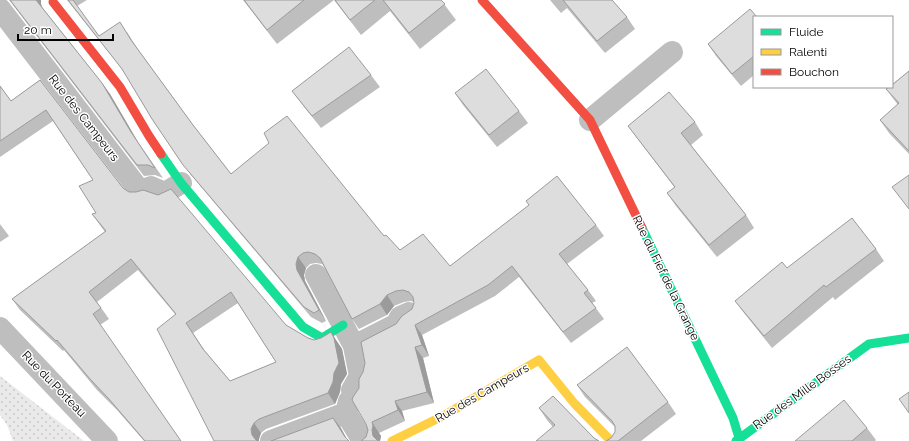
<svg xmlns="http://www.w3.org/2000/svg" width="909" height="441" viewBox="0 0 909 441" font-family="Raleway,sans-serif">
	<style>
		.green { fill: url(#green-dots) }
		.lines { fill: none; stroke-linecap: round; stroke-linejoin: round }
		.street { stroke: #bebebe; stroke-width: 22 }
		.fast { stroke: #16e098; stroke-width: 9 }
		.slow { stroke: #ffcf43; stroke-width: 9 }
		.jam { stroke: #f24e42; stroke-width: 9 }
		.wall { fill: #bebebe; fill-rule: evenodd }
		.shaded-wall { fill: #9b9b9b }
		.building { fill: #ddd; stroke: #9b9b9b; fill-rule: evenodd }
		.labels { text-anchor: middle; stroke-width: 3; stroke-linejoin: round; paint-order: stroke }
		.street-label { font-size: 12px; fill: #000; stroke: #fff }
	</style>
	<defs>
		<pattern id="green-dots" width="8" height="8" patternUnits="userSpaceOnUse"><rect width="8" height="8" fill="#eaeaea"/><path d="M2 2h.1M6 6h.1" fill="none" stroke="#c7c7c7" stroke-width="1.8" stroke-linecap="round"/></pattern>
	</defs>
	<rect width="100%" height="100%" fill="#fff"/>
	<path class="green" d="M0,376L84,441H13L7,425L0,415Z"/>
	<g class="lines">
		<path class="street" d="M0,9L140,191L151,187L165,193L181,183
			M590,120L672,52
			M316,275L352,342
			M0,328L107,441
			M346,413L349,401L355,395L352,390L360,376L354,346L397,324L400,317L409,313
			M271,441L346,413L363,441"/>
		<path class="fast" d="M161,154L181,183L303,327L322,338L343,325
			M642,228L733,418L740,441
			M736,441L869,344L909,338"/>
		<path class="slow" d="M392,441L445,415L539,360L574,403L611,441"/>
		<path class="jam" d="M482,0L590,120L642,228
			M53,2L120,87L149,136L161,154"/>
	</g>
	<path class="wall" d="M9,0H41V4L42,7L102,83L110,94L138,142L163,178L155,175L144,176Z
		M67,0H87L77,6L99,36L127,32L137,48L193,125L231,174L384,236L400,250L450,266L596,225L604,236L567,264L588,290L596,301L592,303L604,319L571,343L519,277L495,296L422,335L429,356L423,358L434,403L402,411L405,421L379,433L381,436L380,441H362L366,437L368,430L359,388L396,324L412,309L414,303V302L411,301L404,302L394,306L387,315L359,329L352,319L323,265L322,264L316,263L310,264L306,268L304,275L305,281L326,321L322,323L311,317L191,175L152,119L125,73Z
		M243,0H441L456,20L420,49L390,11L361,35L334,0L277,44Z
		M550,0H612L627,17L635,29L605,53L567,8L561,13Z
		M754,17V75L741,86L716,56L708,44Z
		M909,71V154L889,133L880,120L898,105L886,89Z
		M371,75L380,87L321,128L301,103L292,91Z
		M40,80L123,188L286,325L308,338L314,340L338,343L342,349L347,374L341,384L340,392L335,404L266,429L261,433L259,439L175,314L138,270L97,302L109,319L100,325L181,441H144L117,410L97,390L64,350L63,351L20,310L12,299L105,232L92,214L96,213L93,180L53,121L0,157V86L11,101ZM238,303L276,362L230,381L205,351L193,333Z
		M455,93L519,111L528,123L497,147L463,105Z
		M695,122L703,135L691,145L746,215L754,228L717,257L676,206L667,193L675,188L637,138L628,126Z
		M0,224L9,236L0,242Z
		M876,249L884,261L835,300L833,297L772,348L744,313L735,301L787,268Z
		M577,385L668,402L676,414L641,441H606L611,438L615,432V427L585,397Z
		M539,408L594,438L553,427L547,420Z
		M867,428L876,440L875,441H795Z"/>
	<path class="shaded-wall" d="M36,0H41V4L43,10Z
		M102,83L110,94L138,142L163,178L131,132Z
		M298,257L306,268L304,275L305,281L326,321L319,310L297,270L296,264Z
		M387,295L394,306L387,315L380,304Z
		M415,325L422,335L429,356L422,345Z
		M331,332L342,349L347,374L341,384L340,392L335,404L328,393Z
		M415,347L423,358L434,403L427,392Z
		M395,401L402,411L405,421L398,410Z
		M333,418L341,428L348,441L345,437Z
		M372,422L379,433L381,436L380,441H377L373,436L372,430Z
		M254,423L261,433L259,439V441H256L252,435L251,429Z"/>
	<path class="building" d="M10,0H36L102,83L131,132L155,168L148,165H137Z
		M68,0H73L99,36L120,22L131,40L193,125L231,174L269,143L264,133L287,116L384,236L386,235L400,250L423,234L450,266L529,205L526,201L557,176L596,225L559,254L588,290L584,293L596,308L563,332L512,266L488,285L415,325L422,345L415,347L427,392L395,401L398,410L372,422L373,426L372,430L373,436L377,440L379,441H361L366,437L368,430L366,424L352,400L353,397L359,388V379L363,372L365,363L361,342L396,324L402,316L412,309L414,303L413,297L409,292L403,290L396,291L387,295L380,304L352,319L320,258L315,254L308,252L303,253L298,257L296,264L297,270L319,310L314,313L304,307L183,165L152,119L122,69Z
		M244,0H304L267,30Z
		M335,0H375L350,20Z
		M383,0H441L445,4L409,33Z
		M563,0H612L627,17L597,41Z
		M750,9L757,17H754V56L732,74L708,44Z
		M349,47L371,75L312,116L292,91Z
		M486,69L519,111L489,135L455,93Z
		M909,71V151L880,120L899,103L886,89L889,87H892V85Z
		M40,80L123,188L129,192H136L143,190L158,195L171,189L286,325L308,338L314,340L321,338L331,332L334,338L339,363L334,373L333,382L328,393L259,419L254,423L251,429L252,435L256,440L258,441H214L157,329L176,314L131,259L89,292L101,308L93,314L181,441H145L109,399L90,379L57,340L56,341L12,299L106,231L92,214L96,213L79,186L93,180L46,110L0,141V86L11,101ZM231,292L276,362L230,381L203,349L186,323Z
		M669,92L695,122L681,133L746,215L709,245L667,193L675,187L628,126Z
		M909,175V209L892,187Z
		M852,218L876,249L826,287L824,285L764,336L735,301L782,262L787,268Z
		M627,347L668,402L618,441H606L611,438L615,432V426L612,421L577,385Z
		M909,392V413L899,399Z
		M553,396L594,438L599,441H536L555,425L539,408Z
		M844,400L867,428L852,441H795Z
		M333,418L345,437L349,441H271Z"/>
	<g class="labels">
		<g class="street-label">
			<text transform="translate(84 118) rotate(52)" y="4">Rue des Campeurs</text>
			<text transform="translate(666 278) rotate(64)" y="4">Rue du Fief de la Grange</text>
			<text transform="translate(54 384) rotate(46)" y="4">Rue du Porteau</text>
			<text transform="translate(802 392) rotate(-36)" y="4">Rue des Mille Bosses</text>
			<text transform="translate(482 393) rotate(-30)" y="4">Rue des Campeurs</text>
		</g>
	</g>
	<rect x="753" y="16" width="140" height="72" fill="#ffffff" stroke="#999999"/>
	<rect x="761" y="29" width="20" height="6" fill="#16e098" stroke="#999999"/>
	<text x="789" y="36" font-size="12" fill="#000000">Fluide</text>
	<rect x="761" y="49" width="20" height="6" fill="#ffcf43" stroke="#999999"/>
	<text x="789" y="56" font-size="12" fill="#000000">Ralenti</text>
	<rect x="761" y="69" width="20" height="6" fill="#f24e42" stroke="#999999"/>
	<text x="789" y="76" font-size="12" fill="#000000">Bouchon</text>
	<path d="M18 34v6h95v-6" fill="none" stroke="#000000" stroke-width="2"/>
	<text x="24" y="34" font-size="12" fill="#000000" stroke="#ffffff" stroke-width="3" paint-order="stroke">20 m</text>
</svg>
